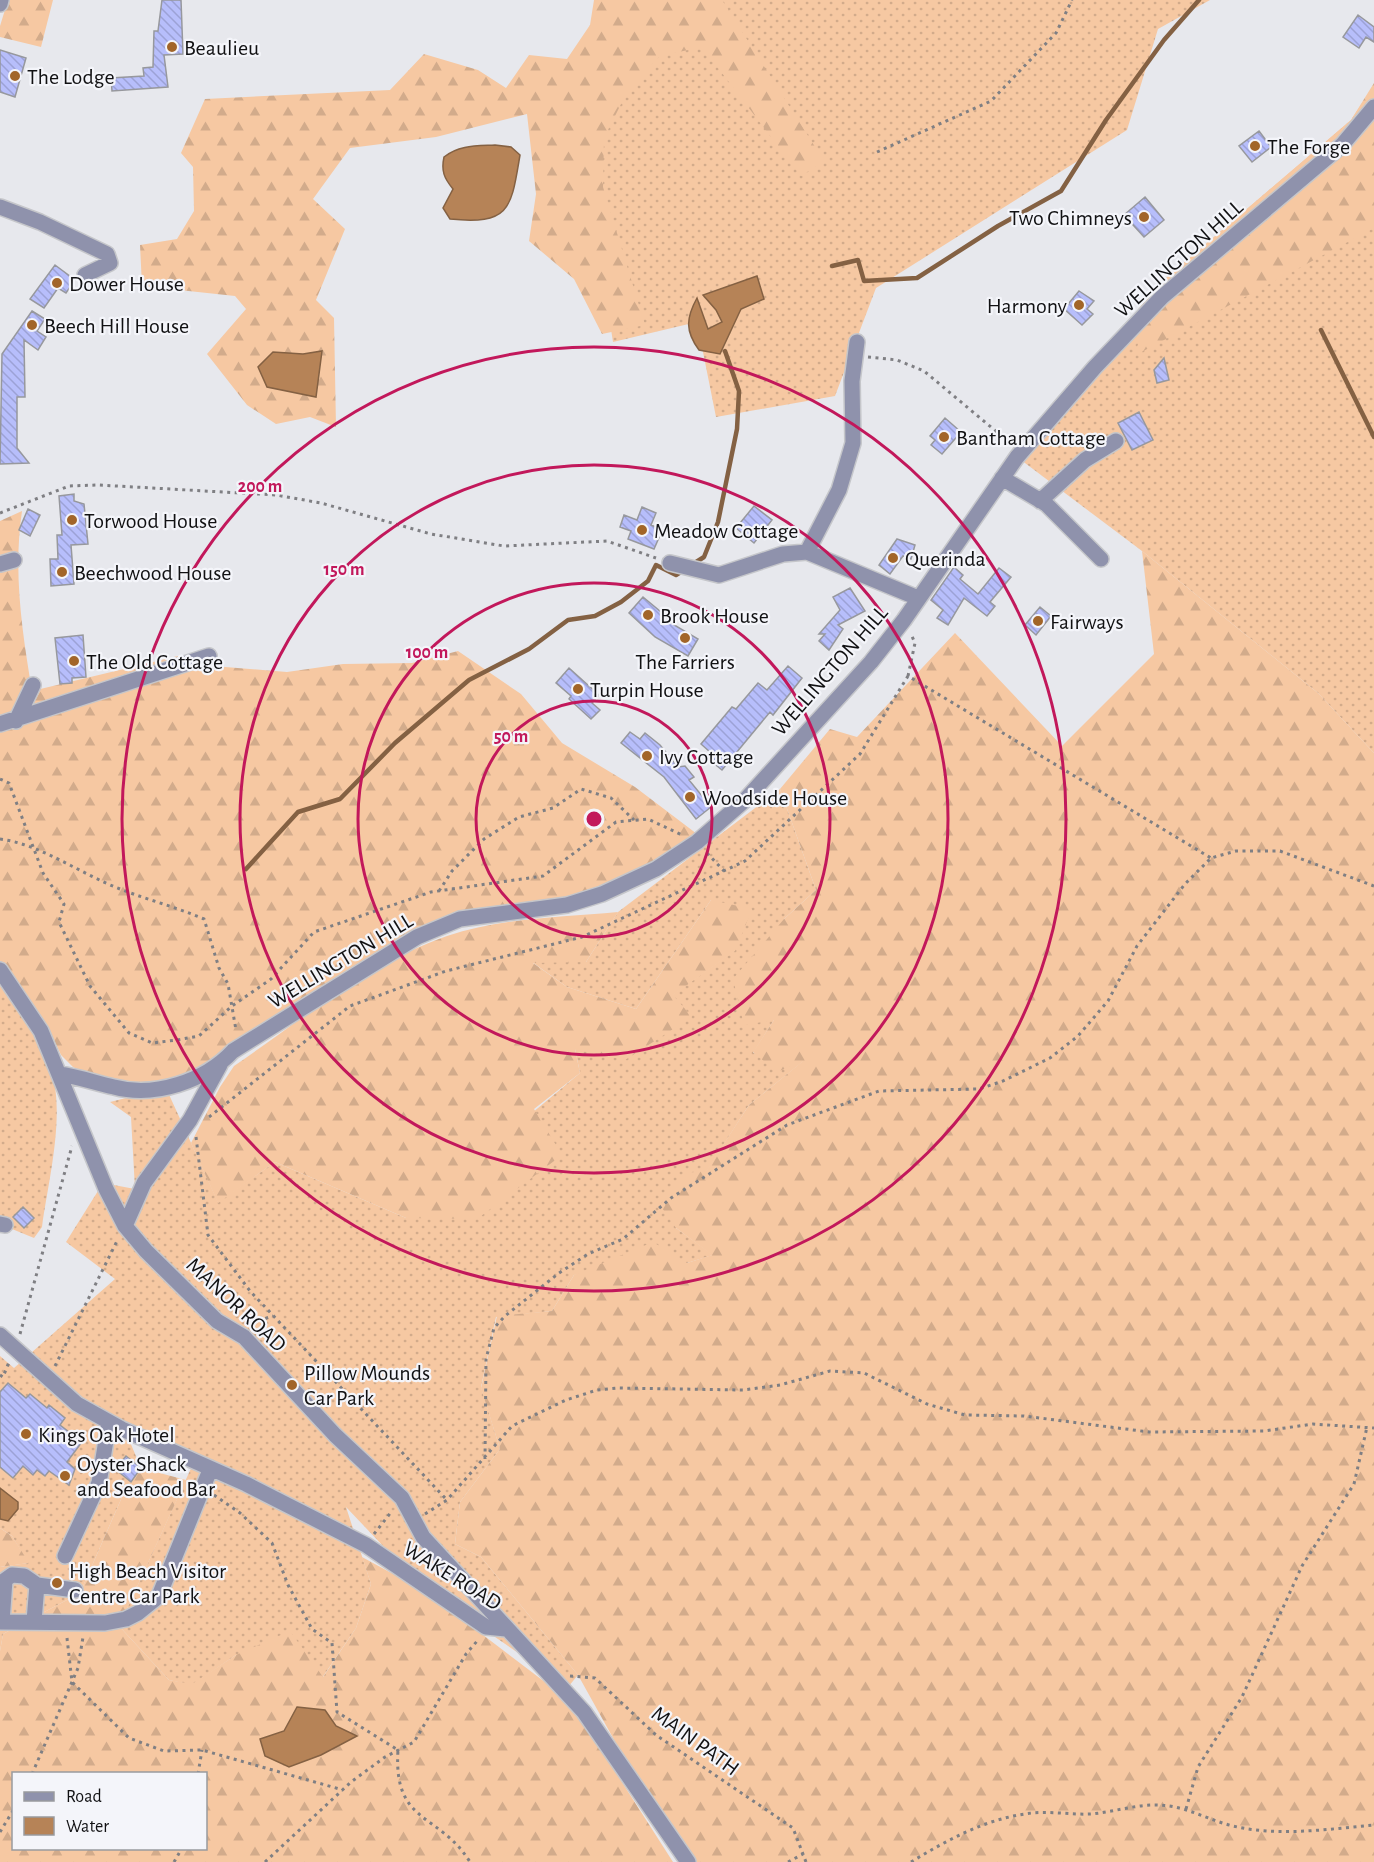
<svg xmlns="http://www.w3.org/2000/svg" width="1374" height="1862" viewBox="0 0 1374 1862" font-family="'Alegreya Sans',sans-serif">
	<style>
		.grass { fill: url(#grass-dots) }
		.forest { fill: url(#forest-firs); fill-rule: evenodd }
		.water { fill: #b68357; stroke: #846143; stroke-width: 1.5 }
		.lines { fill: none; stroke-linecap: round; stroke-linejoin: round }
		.stream { stroke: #846143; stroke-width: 4.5 }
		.building { fill: url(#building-back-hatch); stroke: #97989d; stroke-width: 1.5 }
		.minor-casing { stroke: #c5c6ca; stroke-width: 18 }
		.path { stroke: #7f7f83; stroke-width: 3; stroke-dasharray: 3 4.5; stroke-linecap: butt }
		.minor { stroke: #8f92ac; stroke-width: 15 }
		.ring { fill: none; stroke: #c2185b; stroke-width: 3 }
		.poi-dot { fill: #a26529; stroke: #f4f5fa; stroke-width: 2 }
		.labels { text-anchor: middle; stroke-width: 4.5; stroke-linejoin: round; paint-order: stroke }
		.poi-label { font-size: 22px; fill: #111113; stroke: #f4f5fa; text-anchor: start }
		.street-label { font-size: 22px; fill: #111113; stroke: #f4f5fa }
		.centre { fill: #c2185b; stroke: #f4f5fa; stroke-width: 3 }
		.ring-label { font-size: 18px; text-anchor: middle; font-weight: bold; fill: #c2185b; stroke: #f4f5fa; stroke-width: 4.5; stroke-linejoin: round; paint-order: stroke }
	</style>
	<defs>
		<pattern id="grass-dots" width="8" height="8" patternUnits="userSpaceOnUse" patternTransform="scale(1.5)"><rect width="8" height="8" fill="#f6c8a2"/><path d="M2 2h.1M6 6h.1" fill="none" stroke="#d2ab8b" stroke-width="1.8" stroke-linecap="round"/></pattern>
		<pattern id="forest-firs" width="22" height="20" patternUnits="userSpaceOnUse" patternTransform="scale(1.5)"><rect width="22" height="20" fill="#f6c8a2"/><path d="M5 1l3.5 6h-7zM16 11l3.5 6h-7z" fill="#d2ab8b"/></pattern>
		<pattern id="building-back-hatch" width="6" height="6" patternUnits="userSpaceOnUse" patternTransform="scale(1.5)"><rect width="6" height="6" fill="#b7befb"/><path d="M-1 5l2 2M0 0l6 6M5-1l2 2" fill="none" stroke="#9ca2d6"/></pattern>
	</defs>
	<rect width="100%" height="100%" fill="#e7e8ed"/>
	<path class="grass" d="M709,0H1210L1158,29L1127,130L876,288L835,396L716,417L697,322L613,342L570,70Z
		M1374,85V753L1318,693L1142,551L1017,457L1159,284L1351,120Z
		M780,789L816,890L784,919L774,1020L753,1053L806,1059L749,1105L706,1172L676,1228L713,1255L687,1263L574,1275L552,1311L496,1317L481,1387L500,1449L460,1502L455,1544L481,1557L578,1675L568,1687L422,1587L346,1507L371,1584L356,1628L322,1678L236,1655L192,1685L169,1680L119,1626L193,1464L130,1442L141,1468L126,1488L80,1593L3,1634L0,1651V1567L28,1563L12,1536L0,1528V1356L14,1368L115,1279L66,1242L103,1183L135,1189L131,1117L110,1102L166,1088L218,1202L275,1162L406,1218L580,1073L575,1049L691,1017L672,995L734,951L711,900L636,1009L567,987L532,962H586L618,912Z
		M0,986C17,1008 34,1030 46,1055C69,1104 49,1175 42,1227L34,1238L12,1229L0,1232Z"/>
	<path class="forest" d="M8,0H53L41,47L0,37V26Z
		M594,0H722L824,161L801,176L702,47L660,56L628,90L604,138L603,187L645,325L602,334L574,279L529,241L536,194L527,114L436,137L350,148L313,199L345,229L316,300L334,318L336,427L310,417L276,424L247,405L207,354L246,309L235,296L142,286L140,245L177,239L194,211L193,167L181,153L205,99L390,90L424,54L478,70L506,88L529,55L567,59L590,25Z
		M1374,83V228L1134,356L1158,285L1351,120Z
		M22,511C13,572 22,631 32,691L178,656L213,666L287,672L343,664L412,663L458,651L521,694L562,743L635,787L697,834L640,871L599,892L442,921L393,943L201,1069L169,1085L135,1086L93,1077L73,1067L61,1055L47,1025L0,961V521Z
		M1142,551L1318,693L1374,753V1862H682L578,1675L481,1557L455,1544L460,1502L500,1449L481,1388L497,1316L552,1311L574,1275L653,1242L687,1263L712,1255L676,1228L660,1205L684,1173L706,1171L749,1105L803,1061L777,1072L753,1052L774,1020L744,1025L733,979L784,919L816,890L780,789L830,729L857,737L955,633L1062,746L1154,654Z
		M711,900L752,909L735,951L673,995L692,1017L625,1060L575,1049L580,1073L534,1109L562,1155L477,1219L406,1218L275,1162L218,1203L191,1143L220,1087L234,1066C300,1021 371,962 447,936C501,918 562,917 618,912L586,962L533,963L567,987L636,1009Z
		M141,1468L186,1480L119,1626L169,1680L192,1684L236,1655L290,1631L323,1677L356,1628L371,1584L362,1557L428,1593L562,1695L611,1765L673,1862H0V1651L3,1634L80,1593L126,1488ZM14,1774H206V1848H14Z
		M0,1528L12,1536L29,1563L0,1567Z"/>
	<path class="water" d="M495,145L511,147L520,155C511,208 511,225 450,219L443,208L453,189C444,178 441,171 444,157C459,145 476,146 495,145Z
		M757,276L764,299L741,309L720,354L699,350C685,331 686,318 697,298L708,329L722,322L716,310L703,295Z
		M322,351L316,397L267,387L258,367L273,352L303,354Z
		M0,1488L18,1502V1509L8,1521L0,1519Z
		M297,1707L325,1710L336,1726L357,1736L321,1755L289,1767L265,1756L260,1739L284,1731Z"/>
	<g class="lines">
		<path class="stream" d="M832,266L858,260L864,281L917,278L998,226L1061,191L1106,120L1164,40L1199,0
			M1321,330L1374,437
			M693,564L704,557L718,522L737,429L739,391L725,351
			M246,869L298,812L340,799L395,743L469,680L529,649L568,620L595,616L621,602L648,581L656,565L676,575L684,570"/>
	</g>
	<path class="building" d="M162,0H181L183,54L164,55L168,87L112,91L111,78L144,76L143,68L153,67L154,31H158Z
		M1358,15L1374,27V42L1366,37L1359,48L1343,37Z
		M0,50L26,58L15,97L0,92Z
		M1259,131L1271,147L1252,162L1239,146Z
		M1145,197L1164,220L1144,237L1124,215Z
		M55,265L75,280L66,293L58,288L44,308L30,299Z
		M1079,291L1094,301L1087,309L1093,314L1082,325L1064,309Z
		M32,311L45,319L37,331L46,337L38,350L24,340L25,397H17V448L29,463L0,464L2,354Z
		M1164,358L1169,380L1157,383L1154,370Z
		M1139,412L1153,440L1132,450L1118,423Z
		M945,418L961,432L942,454L931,445L935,440L930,436Z
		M74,494V501L84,504L88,544L71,545L74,584L51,586L50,559H58L57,535H62L59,496Z
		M754,506L772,520L754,543L736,528Z
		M642,507L656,513L651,525L658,528L657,532L661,533L654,549L628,539L631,531L620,527L624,515L637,520Z
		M28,509L40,515L30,536L19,530Z
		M897,539L915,545L911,559L903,556L890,574L879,565Z
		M954,567L963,575L960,579L978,594L999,568L1011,577L990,602L995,606L987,616L964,598L948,625L937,618L943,610L931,600Z
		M850,588L865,611L838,625L843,629L829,650L819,641L825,634H819L840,610L833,597Z
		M643,597L667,617L664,619L698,639L688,656L655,637L629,613Z
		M1040,607L1051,616L1036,635L1025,625Z
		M83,635L86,677L72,678V683L60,684L55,638Z
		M788,666L802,678L773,715L770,712L722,770L706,757L710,752L701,744L732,707L736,709L758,683L767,690Z
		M569,668L599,695L592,703L600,710L591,719L569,699L571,696L556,683Z
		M630,732L640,739L645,733L660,745L678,767L685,766L694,777L689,780L711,807L696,819L664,777L621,743Z
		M23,1207L34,1218L24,1228L13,1217Z
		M8,1383L26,1398L30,1394L47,1408L49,1405L65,1418L60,1425L82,1442L67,1462L75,1469L69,1485L49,1471L45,1476L37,1470L33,1475L23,1466L13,1478L0,1467V1392Z
		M126,1456L141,1468L131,1482L115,1469Z"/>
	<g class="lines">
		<defs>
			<path id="minor" d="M0,4L1,0
				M0,207L40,222L107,254L110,263L85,275
				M1002,478L1046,504L1101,559
				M1040,501L1085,460L1116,441
				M807,552L839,490L853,443L852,381L857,342
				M670,563L719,575L783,554L807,552L918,598
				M0,564L14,560
				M16,721L33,685
				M0,724L209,656
				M0,970L41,1031L106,1189L125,1226L146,1251L217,1321L244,1337L335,1435L402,1498L423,1537L584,1712L688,1862
				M60,1074C79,1077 96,1083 114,1087C155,1098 205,1081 233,1051L417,937L460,919L567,905L602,894L656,869L697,842L745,800L871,662L904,620L1017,457L1095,367L1162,297L1342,145L1374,107
				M0,1224L5,1225
				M125,1226L144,1183L190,1120L220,1065
				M0,1335L77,1404L122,1429L246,1484L366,1545L486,1627L506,1629
				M65,1556L99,1483L109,1422
				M37,1585L75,1590
				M0,1622L105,1623L126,1619L138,1613L159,1596L210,1470
				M2,1622L5,1580L12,1575L24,1576L37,1585L34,1621"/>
		</defs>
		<use href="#minor" class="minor-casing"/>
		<path class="path" d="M877,152L991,101L1056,33L1072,0
			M868,357L897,360L924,371L1010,443
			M0,513L69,486L99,485L276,495L321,503L431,534L504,546L607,541L656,558
			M908,676L915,643L911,634
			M0,779L9,783L43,873L64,904L59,922L90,986L129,1033L152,1043L177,1040L199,1036L232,1006L271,979L314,932L431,892L543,876L616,822L648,819L682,835
			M0,839C40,844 81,874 120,889C148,900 176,907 204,919L219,968L228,984L236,1030
			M707,853L724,871
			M439,891L452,871L484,839L519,817L553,808L581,789L611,798L634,820
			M209,1117L350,1006L446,971L582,937L745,861L860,754L908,676L1211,858
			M196,1137L208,1235L250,1291L447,1500
			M251,1323L273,1316
			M20,1334L72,1146
			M55,1366L117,1241
			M0,1375L3,1377L9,1362
			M485,1459L486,1359L494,1328L505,1316L559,1273L588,1254L623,1239L671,1198L787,1125L879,1091L979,1089L1003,1081L1050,1058L1078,1036L1108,1001L1137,946L1185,884L1211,858L1236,851H1280L1374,886
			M214,1495L240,1513L272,1543L288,1585L312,1629L332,1643L337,1712L398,1750C393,1825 439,1812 470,1862
			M425,1514L447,1500L512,1426L566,1400L597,1390L618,1388L743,1390L780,1385L830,1371L864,1373L927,1404L965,1415L1024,1416L1149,1432L1264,1431L1313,1424L1374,1428
			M374,1534L392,1511
			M67,1638L72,1682L129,1738L164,1751L202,1750L343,1790
			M570,1676L595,1678L656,1735L793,1828L806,1862
			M32,1774L78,1668L83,1637
			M198,1774L202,1750
			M1186,1809L1198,1767L1242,1697L1302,1566L1354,1484L1367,1427
			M0,1832L14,1809
			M174,1862L182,1848
			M265,1862L351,1782L385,1757L414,1742L466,1654L478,1640
			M788,1862L803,1854
			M911,1862C949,1839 987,1818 1032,1813C1052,1811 1072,1815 1091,1814C1114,1812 1137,1804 1159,1805C1186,1806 1208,1820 1233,1826C1279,1837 1328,1829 1374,1825"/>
		<use href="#minor" class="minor"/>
	</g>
	<g class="ring">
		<circle cx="594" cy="819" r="118"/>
		<circle cx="594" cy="819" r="236"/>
		<circle cx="594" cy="819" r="354"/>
		<circle cx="594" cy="819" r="472"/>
	</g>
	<g class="poi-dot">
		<circle cx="172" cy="47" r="6"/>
		<circle cx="15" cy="76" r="6"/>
		<circle cx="1255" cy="146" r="6"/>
		<circle cx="1144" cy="217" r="6"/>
		<circle cx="57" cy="283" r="6"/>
		<circle cx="1079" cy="305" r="6"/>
		<circle cx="32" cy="325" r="6"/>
		<circle cx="944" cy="437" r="6"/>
		<circle cx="72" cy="520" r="6"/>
		<circle cx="642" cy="530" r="6"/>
		<circle cx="893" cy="558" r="6"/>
		<circle cx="62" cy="572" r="6"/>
		<circle cx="648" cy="615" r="6"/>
		<circle cx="1038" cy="621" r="6"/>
		<circle cx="685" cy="638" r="6"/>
		<circle cx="74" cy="661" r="6"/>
		<circle cx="578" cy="689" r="6"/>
		<circle cx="647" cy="756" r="6"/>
		<circle cx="690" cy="797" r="6"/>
		<circle cx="292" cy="1385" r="6"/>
		<circle cx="26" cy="1434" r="6"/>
		<circle cx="65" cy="1476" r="6"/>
		<circle cx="57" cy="1583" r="6"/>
	</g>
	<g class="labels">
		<g class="poi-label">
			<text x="184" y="55">Beaulieu</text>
			<text x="27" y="84">The Lodge</text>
			<text x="1267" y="154">The Forge</text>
			<text x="1132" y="225" text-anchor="end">Two Chimneys</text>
			<text x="69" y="291">Dower House</text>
			<text x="1067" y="313" text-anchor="end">Harmony</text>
			<text x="44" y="333">Beech Hill House</text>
			<text x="956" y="445">Bantham Cottage</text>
			<text x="84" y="528">Torwood House</text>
			<text x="654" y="538">Meadow Cottage</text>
			<text x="905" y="566">Querinda</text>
			<text x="74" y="580">Beechwood House</text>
			<text x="660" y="623">Brook House</text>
			<text x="1050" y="629">Fairways</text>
			<text x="86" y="669">The Old Cottage</text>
			<text x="685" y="669" text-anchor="middle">The Farriers</text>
			<text x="590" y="697">Turpin House</text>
			<text x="659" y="764">Ivy Cottage</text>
			<text x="702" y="805">Woodside House</text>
			<text x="304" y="1380">Pillow Mounds<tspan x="304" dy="25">Car Park</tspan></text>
			<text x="38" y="1442">Kings Oak Hotel</text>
			<text x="77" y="1471">Oyster Shack<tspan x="77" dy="25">and Seafood Bar</tspan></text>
			<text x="69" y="1578">High Beach Visitor<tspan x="69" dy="25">Centre Car Park</tspan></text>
		</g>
		<g class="street-label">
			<text transform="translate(1178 258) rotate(-42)" y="8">WELLINGTON HILL</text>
			<text transform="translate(829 670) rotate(-49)" y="8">WELLINGTON HILL</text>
			<text transform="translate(340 960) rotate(-31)" y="8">WELLINGTON HILL</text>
			<text transform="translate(237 1304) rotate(43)" y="8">MANOR ROAD</text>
			<text transform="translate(453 1575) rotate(32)" y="8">WAKE ROAD</text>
			<text transform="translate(696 1740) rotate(36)" y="8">MAIN PATH</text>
		</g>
	</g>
	<circle cx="594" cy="819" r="9" class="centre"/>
	<g class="ring-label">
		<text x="260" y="492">200 m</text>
		<text x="344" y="575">150 m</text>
		<text x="427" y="658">100 m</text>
		<text x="511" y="742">50 m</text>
	</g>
	<rect x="12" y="1772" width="195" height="78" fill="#f4f5fa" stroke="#999a9e" stroke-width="1.5"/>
	<rect x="24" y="1792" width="30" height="9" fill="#8f92ac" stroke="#999a9e" stroke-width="1.5"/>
	<text x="66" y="1802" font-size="18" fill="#111113">Road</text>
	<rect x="24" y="1817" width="30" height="18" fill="#b68357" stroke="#999a9e" stroke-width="1.5"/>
	<text x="66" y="1832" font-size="18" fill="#111113">Water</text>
</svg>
